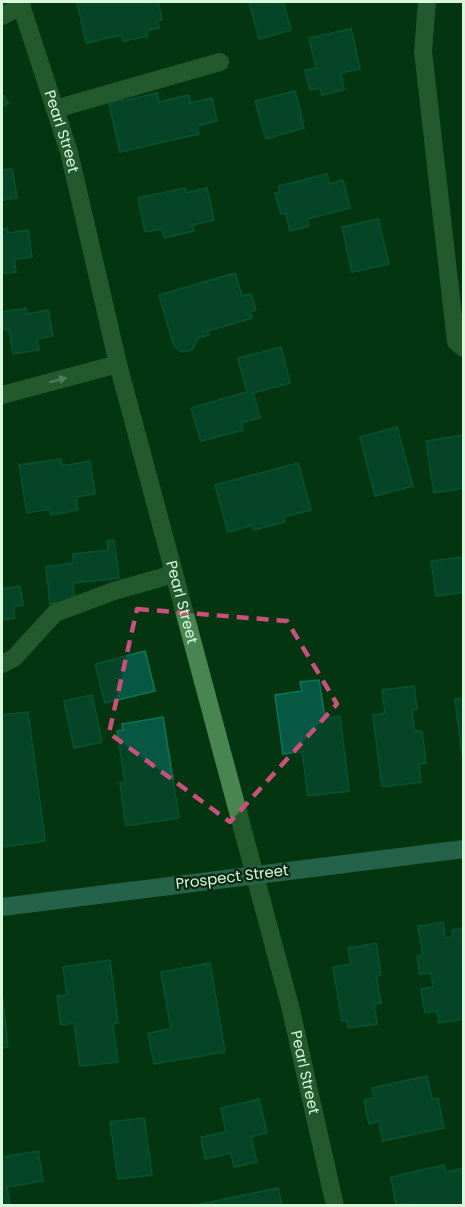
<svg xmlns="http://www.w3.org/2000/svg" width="465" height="1207" viewBox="0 0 465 1207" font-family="Poppins,sans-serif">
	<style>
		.building { fill: #075842; stroke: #077759; stroke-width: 1.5 }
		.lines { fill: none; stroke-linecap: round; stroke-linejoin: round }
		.minor { stroke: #488551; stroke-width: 18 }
		.major { stroke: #4c9c8f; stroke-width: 18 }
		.oneway { fill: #add6b2 }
		.marked { fill: none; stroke: #c8507b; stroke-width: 4.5; stroke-dasharray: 12 8; stroke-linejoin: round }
		.labels { text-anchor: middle; stroke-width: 4.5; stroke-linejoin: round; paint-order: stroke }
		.street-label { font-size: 15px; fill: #d8f8db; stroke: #08290f }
	</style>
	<rect width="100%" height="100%" fill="#033511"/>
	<path class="building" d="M77,2H158L162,20L157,21L159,28L147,31L148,36L123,41L122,36H117L86,43Z
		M249,2H283L291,30L259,39Z
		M351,29L360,69L341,73L344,90L322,95L320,88L310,90L305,70L316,68L309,38Z
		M295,91L304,128L266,139L255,101Z
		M157,93L159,102L189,95L190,103L212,98L217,121L197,126L199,134L120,152L108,99L122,96L123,101Z
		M2,94L8,103L2,107Z
		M12,169L17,198L2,200V170Z
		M327,174L329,184L343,180L350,208L307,219L309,226L290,231L286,213L281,214L275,193L280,192L279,186Z
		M185,188L186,193L207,188L214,220L193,225L194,231L164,238L162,229L145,232L138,198Z
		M378,219L389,264L352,272L342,227Z
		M2,229H7L8,233L28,230L32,257L14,260L16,272L2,274Z
		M235,273L242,296L251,294L256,310L250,311L252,318L208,331L209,335L198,338L192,350L182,352L174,346L159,295Z
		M26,308L27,314L48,310L53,336L37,339L39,350L13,354L9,329L2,330V312Z
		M281,347L290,383L253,393L260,418L241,423L243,430L201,441L191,408L247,392L238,358Z
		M397,427L413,486L375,496L360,437Z
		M464,435V488L434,493L426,441Z
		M61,459L62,466L90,461L95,494L76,497L78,510L51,515L50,509L27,513L19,465Z
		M298,463L311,510L283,517L285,522L254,530L253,525L228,532L215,485Z
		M114,540L119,578L73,583L75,601L50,604L46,567L73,563V554L108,550L107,541Z
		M464,557V592L436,596L431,561Z
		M20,586L23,605L13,606L15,618L2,620V589Z
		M145,651L155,691L105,703L95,664Z
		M319,680L325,718L340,716L349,791L308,796L302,752L283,754L275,695L302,691L300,682Z
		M414,686L417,709L412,710L414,731H422L426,763L419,764L421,782L382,787L373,715L385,713L382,690Z
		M92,695L102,742L74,748L64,701Z
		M464,698V769L455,699Z
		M28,712L45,841L2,847V715Z
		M163,717L179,818L126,826L120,783L125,782L117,731L123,730L122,724Z
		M443,922L445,938L453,937L452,930L462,928L464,1019L439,1023L437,1011L425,1013L421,989L433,987L431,973L420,974L417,956L423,955L418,926Z
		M376,943L381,975L376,976L381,1003L374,1004L377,1024L348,1028L347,1020L342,1021L333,967L351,964L348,948Z
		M110,960L118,1023L113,1024L118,1062L80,1066L74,1023L61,1025L57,996L67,995L63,967Z
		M210,963L225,1052L154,1064L148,1033L171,1029L161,972Z
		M2,994L8,1047L2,1048Z
		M427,1076L432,1099L438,1098L444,1128L383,1141L379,1121L369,1124L364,1100L374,1098L372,1088Z
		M259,1099L267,1133L251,1137L257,1162L234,1167L231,1153L205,1159L201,1137L226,1132L221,1108Z
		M144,1118L152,1175L118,1179L110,1122Z
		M38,1151L43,1181L7,1187L10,1206H2V1157Z
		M444,1165L446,1172L464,1168V1206L396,1204L391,1177Z
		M278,1188L282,1206H202L201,1204Z"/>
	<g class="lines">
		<g class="minor">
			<path id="s1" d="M20,2L69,152L118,364L291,1010L335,1206"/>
			<path d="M427,2L423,51L456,342L464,348"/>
			<path d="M2,16L22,6"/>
			<path d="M55,109L220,62"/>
			<path d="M2,395L118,364"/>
			<path d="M2,664L14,658L55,613L114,591L174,574"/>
		</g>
		<path class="major" d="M2,907L464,849"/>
	</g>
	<defs><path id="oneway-solid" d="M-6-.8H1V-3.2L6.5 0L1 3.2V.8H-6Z" transform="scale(1.5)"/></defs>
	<use class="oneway" href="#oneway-solid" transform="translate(58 380) rotate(-15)"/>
	<path d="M0 0H465V1207H0ZM137,609L287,621L337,704L230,822L109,733Z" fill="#033511" fill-opacity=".55" fill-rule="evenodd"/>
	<path class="marked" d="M137,609L287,621L337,704L230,822L109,733Z"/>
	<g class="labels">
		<g class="street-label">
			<text dy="5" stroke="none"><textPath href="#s1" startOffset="136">Pearl Street</textPath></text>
			<text dy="5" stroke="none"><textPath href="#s1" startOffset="622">Pearl Street</textPath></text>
			<text transform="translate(232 877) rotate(-7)" y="5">Prospect Street</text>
			<text dy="5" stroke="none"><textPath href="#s1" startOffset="1108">Pearl Street</textPath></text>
		</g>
	</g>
	<rect width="465" height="1207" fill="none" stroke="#d8f8db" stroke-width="6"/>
</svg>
